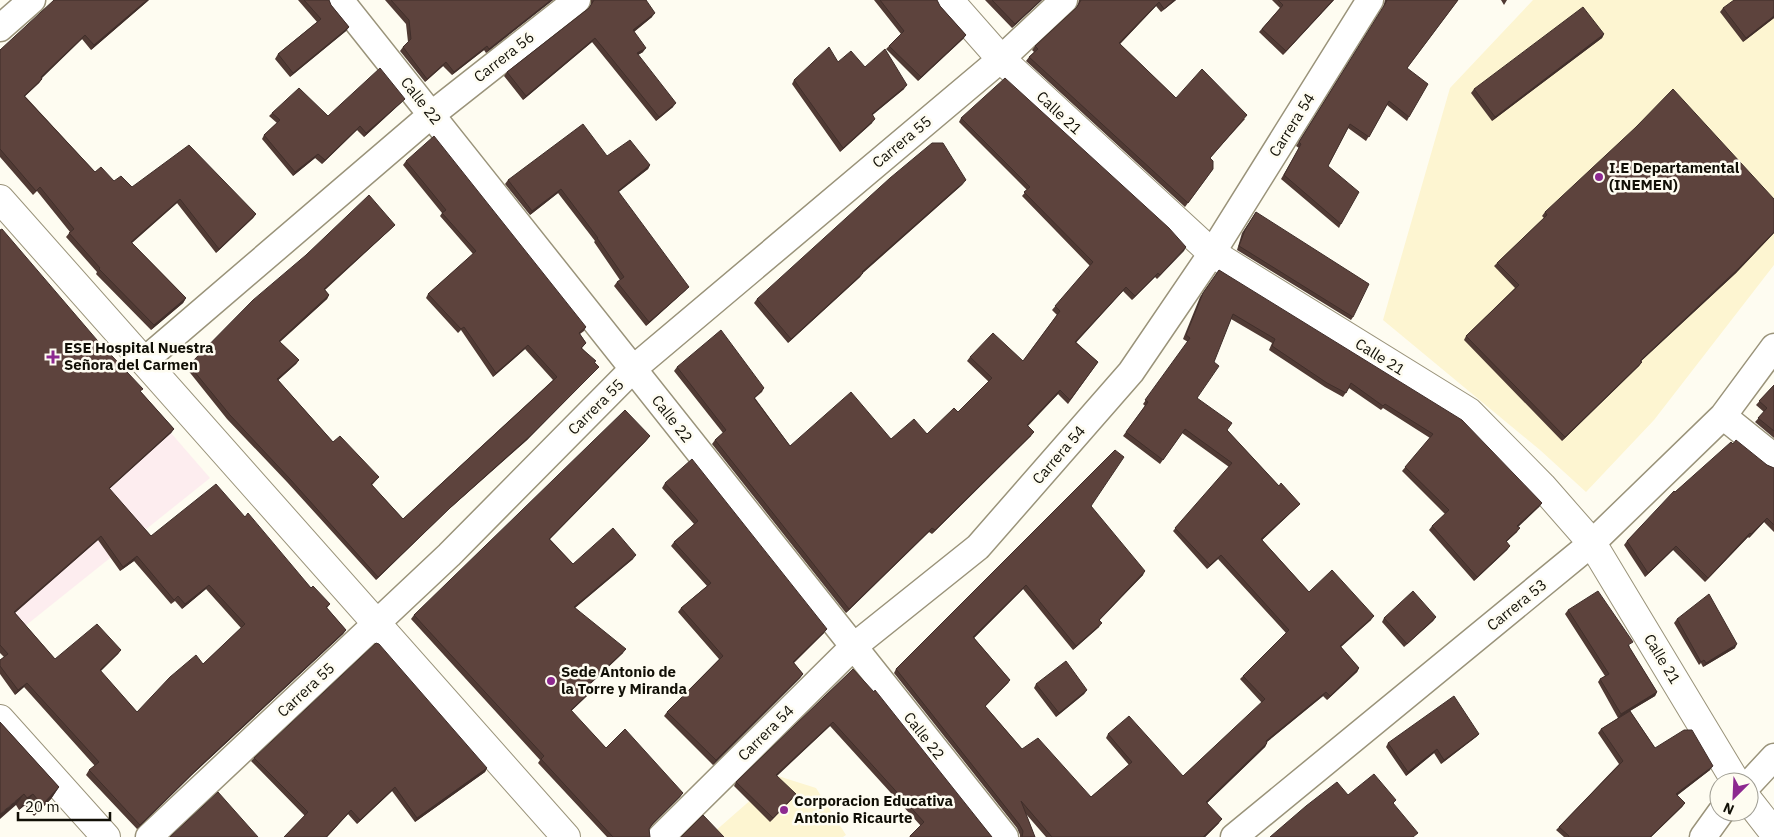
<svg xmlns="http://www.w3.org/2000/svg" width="1774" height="837" viewBox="0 0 1774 837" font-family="'IBM Plex Sans',sans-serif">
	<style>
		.built { fill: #fdf5d1 }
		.medical { fill: #fdedef }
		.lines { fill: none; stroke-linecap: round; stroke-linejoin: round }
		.street-casing { stroke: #9a937a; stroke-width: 29 }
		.secondary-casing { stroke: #9a937a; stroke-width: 30 }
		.street { stroke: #fff; stroke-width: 26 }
		.secondary { stroke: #fff; stroke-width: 28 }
		.wall { fill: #503a34; fill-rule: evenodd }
		.shaded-wall { fill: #412f2b }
		.building { fill: #5d433d; stroke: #412f2b; fill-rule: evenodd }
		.poi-dot { fill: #8d2990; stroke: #fefcf1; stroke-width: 2 }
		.labels { text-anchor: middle; stroke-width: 5; stroke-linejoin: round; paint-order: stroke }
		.street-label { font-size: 15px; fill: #110f06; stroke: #fefcf1 }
		.poi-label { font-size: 15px; font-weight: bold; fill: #110f06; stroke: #fefcf1; text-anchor: start }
	</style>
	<rect width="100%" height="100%" fill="#fefcf1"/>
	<path class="built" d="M1533,0H1774V265L1654,420L1586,492L1540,450L1383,320L1450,88Z
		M778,776L816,788L846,835L843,837H716L713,833Z"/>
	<path class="medical" d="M0,236L210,478L0,646Z"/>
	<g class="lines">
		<defs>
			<path id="street" d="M340,0L1005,837
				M0,28L32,0
				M144,361L431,115L577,0
				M1723,416L1774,457
				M1749,784L1774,757
				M149,837L449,555L633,369L1001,59L1064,0
				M661,837L853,647L978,547L1131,372L1212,253L1370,0
				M1234,837L1592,543L1723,416L1774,347
				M1703,837L1721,812"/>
			<path id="secondary" d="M949,0L1001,59L1212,253L1469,412L1542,486L1592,543L1736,782
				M0,199L566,837
				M0,719L106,837
				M1749,801L1774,833"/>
		</defs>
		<use href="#street" class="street-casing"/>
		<use href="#secondary" class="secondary-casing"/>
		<use href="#street" class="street"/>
		<use href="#secondary" class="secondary"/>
	</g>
	<path class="wall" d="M149,0L91,50L82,39L41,78L42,79L39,83L25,96L95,172L114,181L132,187L256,214L253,218L216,253L177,203L132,243L186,298L183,303L151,330L96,274L97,272L66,237L70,232L37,191L33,195L0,157V50Z
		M298,0H329L331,5L349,27L346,31L290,77L275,59L278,54L317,22Z
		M385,0H553L486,53L484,50L452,75L443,66L425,82L400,51L403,47L408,42L406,24Z
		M591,0H646L652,17L634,32L643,52L638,55L673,107L656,121L592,42L523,100L504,76L507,72L589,8L591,5Z
		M874,0H937L940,6L966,35L963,39L918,81L886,49L901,34Z
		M985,0H1042L1012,28Z
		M1079,0H1176L1161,12L1156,6L1120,44L1176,98L1245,119L1210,158L1213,169L1185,207L1026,61L1029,57L1034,52L1032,50L1035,46L1076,8L1078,4Z
		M1272,0H1334L1283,55L1259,32L1280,8Z
		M1385,0H1458L1407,68L1409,117L1407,121L1387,105L1366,141L1348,128L1328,166L1341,224L1339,228L1281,179L1299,148L1296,146L1383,8Z
		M1501,0H1507L1504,5Z
		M1774,0V18L1743,42L1720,12L1723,8Z
		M1604,34L1602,38L1492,121L1471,93L1474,89Z
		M865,67L904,89L872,115V123L840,152L792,84L794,80Z
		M402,102L364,137L357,130L322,164L315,158L293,176L262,139L264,135L277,123L269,116L272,113L328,116Z
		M961,118L1186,247L1157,279L1155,277L1132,300L1123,291L1076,342L1098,362L1068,404L1058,394L1028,426L1031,436L932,534L929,532L846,613L712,444L715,440L723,433L674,371L677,367L764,388L762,392L755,398L790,446L891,439L927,434L958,412L989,382L967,361L970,357L1023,361L1057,315L1052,310L1090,266L1022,196L1027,190L959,122Z
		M607,156L650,165L648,169L618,192L686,290L646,326L614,286L617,282L620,280L594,242L595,241L558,193L530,215L505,184L508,180Z
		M406,161L586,327L584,331L580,334L586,343L582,348L599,367L596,370L527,440L448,510L376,580L287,482L227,419L187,369L189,365L395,225L392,228L325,290L329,295L327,299L280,342L299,360L296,364L278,380L333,442L379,477L372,485L403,519L553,380L525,349L493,377L461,330L458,333L426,298L428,294L473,254L440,216L442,213L403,165Z
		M963,184L863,273L860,277L788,343L754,303L757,299Z
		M1774,199V233L1736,273L1641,361L1642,362L1639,366L1562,441L1464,340L1466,336L1515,288L1494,266L1497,263L1544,218L1542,216L1545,212Z
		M1256,212L1353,317L1351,320L1237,250L1242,233Z
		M0,230L141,392L174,429L171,433L109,489L151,536L245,517L311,588L330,604L327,608L346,630L343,634L194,773L137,829L86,775L89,770L95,766L24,687L15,695L0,674V660L4,657L0,653ZM98,540L120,571L134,561L171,604L175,601L182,609L206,589L241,628L203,664L137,712L100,671L118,654L121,650L55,659L15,613Z
		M1219,270L1542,503L1539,507L1518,526L1517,532L1506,542L1510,546L1507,550L1474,581L1429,530L1432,526L1445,514L1402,471L1430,438L1383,408L1381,410L1349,388L1343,397L1325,387L1269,350L1272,343L1231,319L1197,398L1279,486L1300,504L1297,507L1262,540L1309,592L1371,620L1341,647L1359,668L1357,672L1327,700L1323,696L1267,742V743L1265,747L1207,803L1219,823L1205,837H1046L1026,814L1035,837H1020V835L1017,828L894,673L896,669L1091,506L1143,575L1099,620V627L1073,650L1023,589L974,638L1010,680L1008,683L985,706L1022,749L1091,797L1129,765L1106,738L1108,734L1183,776L1262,703L1240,679L1286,633L1218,559L1207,569L1173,531L1229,467L1182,433L1160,464L1123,436L1145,406L1143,404L1188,342L1183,339L1200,297Z
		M1774,385V438L1755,422L1764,412L1756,405Z
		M647,440L550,539L573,564L633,559L575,608L623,653L587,687L588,695L571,711L606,748L683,793L680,797L652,825L649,829L650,837H607L538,763L540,760L411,619L414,615Z
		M1733,444L1767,465L1774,468V532L1764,522L1749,538L1748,537L1705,582L1673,550L1645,577L1624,545L1627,541L1675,492Z
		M665,483L824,633L794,663L803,674L800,678L713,765L664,716L667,712L719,659L678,612L681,608L707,586L671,546L674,542L694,524L662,488Z
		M1568,610L1630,646L1629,647L1657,692L1655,696L1630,711L1655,748L1710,770L1677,795L1685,803L1682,807L1651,837H1564L1556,830L1559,827L1619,764L1598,733L1601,729L1618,718L1598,682L1600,679L1605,676L1565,614Z
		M1436,617L1433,621L1404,647L1382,622L1384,618Z
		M1677,619L1735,648L1703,667L1701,663L1699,665L1674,623Z
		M853,669L992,837H909L921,826L830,726L777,776L793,798L770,822L734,786L736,782Z
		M1036,684L1087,690L1084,694L1056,717L1034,688Z
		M0,722L59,787L51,799L34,816L25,805L19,810L16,805Z
		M1479,734L1476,737L1441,764L1434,753L1406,776L1386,747L1388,743Z
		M254,758L487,768L485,772L415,822L392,791L357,824L348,814L327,837H284L305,816L251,761Z"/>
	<path class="shaded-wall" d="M147,0H149L91,50L94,45Z
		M551,0H553L486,53L489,49Z
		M1041,0H1042L1012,28L1015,24Z
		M1174,0H1176L1161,12L1164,9Z
		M1333,0H1334L1283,55L1286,51Z
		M1159,2L1156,6L1117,47L1119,43Z
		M655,13L652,17L631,34L633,30Z
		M1774,16V18L1743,42L1746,38Z
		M349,27L346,31L290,77L293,73Z
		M1604,34L1602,38L1492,121L1495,117Z
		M85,35L82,39L38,82L41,77Z
		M966,35L963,39L918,81L921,77Z
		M595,38L592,42L523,100L526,96Z
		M487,46L484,50L452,75L454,72Z
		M646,48L643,52L634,57L637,53Z
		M446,62L443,66L425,82L427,79Z
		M42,79L39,83L21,100L24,96Z
		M907,85L904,89L869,118L872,114Z
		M405,99L402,102L364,137L366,133Z
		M676,103L673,107L656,121L659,117Z
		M875,119L872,123L840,152L843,148Z
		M360,126L357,130L322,164L325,160Z
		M318,154L315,158L293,176L295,172Z
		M650,165L648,169L615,195L618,191Z
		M966,180L963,184L859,276L862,272Z
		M561,189L558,193L530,215L532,211Z
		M180,199L177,203L128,246L131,242Z
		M256,214L253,218L216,253L219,249Z
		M395,225L392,228L321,293L324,289Z
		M1774,232V233L1736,273L1638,364L1640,361Z
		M1186,247L1184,251L1157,279L1160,275Z
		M863,273L860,277L788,343L791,339Z
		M1158,273L1155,277L1132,300L1135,296Z
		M689,287L686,290L646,326L649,322Z
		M1126,287L1123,291L1073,346L1075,342Z
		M329,295L327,299L276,345L279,341Z
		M186,298L183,303L151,330L154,325Z
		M528,345L525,349L493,377L496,373Z
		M299,360L296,364L275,383L277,379Z
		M1642,362L1639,366L1562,441L1565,437Z
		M599,367L596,370L527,440L448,510L376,580L378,577L451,507Z
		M1060,390L1058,394L1024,429L1027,425Z
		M174,429L171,433L106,492L109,488Z
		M1034,432L1031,436L932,534L935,530Z
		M650,436L647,440L546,543L549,539Z
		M1542,503L1539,507L1515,530L1517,526Z
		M1300,504L1297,507L1259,543L1261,539Z
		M1767,518L1764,522L1749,538L1751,534Z
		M932,528L929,532L846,613L849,609Z
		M1520,528L1517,532L1503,545L1506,541Z
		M1750,533L1748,537L1705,582L1708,578Z
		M101,536L98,540L11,616L14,612Z
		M1510,546L1507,550L1474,581L1477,577Z
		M1676,546L1673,550L1645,577L1648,573Z
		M636,555L633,559L571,611L574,607Z
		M1221,555L1218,559L1207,569L1210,565Z
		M137,556L134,561L120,571L123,567Z
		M1145,571L1143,575L1096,624L1099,620Z
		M209,585L206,589L182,609L185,604Z
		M1026,585L1023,589L971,641L973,637Z
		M1374,616L1371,620L1337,650L1340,646Z
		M1436,617L1433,621L1404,647L1407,644Z
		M1102,623L1099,627L1073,650L1076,646Z
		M827,629L824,633L790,666L793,662Z
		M346,630L343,634L194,773L137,829L140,825L197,769Z
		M1737,644L1735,648L1703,667L1706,663Z
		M626,649L623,653L584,690L587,686Z
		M121,650L118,654L97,675L100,670Z
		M1359,668L1357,672L1327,700L1330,696Z
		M803,674L800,678L713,765L716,760Z
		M1010,680L1008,683L982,710L985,706Z
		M27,683L24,687L15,695L18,690Z
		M1087,690L1084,694L1056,717L1059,713Z
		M591,691L588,695L568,714L571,710Z
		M1326,692L1323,696L1263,745L1266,741Z
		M1657,692L1655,696L1618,718L1621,714Z
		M833,722L830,726L773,779L776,775Z
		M1479,734L1476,737L1441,764L1444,760Z
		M1267,743L1265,747L1204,806L1206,802Z
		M1437,749L1434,753L1406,776L1408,772Z
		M1713,766L1710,770L1674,798L1676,794Z
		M487,768L485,772L415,822L417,818Z
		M59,787L51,799L34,816L42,805Z
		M395,787L392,791L357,824L360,820Z
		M683,793L680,797L650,827L653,823Z
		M24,794L16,805L0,819V814Z
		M33,794L25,805L19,810L27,798Z
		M796,794L793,798L770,822L773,818Z
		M1685,803L1682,807L1651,837H1650Z
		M351,810L348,814L327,837H326Z
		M1222,819L1219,823L1205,837H1203Z"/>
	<path class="building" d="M54,0H147L94,45L85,35L41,77L42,79L24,96L95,172L101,167L114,181L121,176L132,187L189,145L256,214L219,249L180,199L131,242L186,298L154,325L99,269L100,268L69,233L74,229L40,187L36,191L0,149V50Z
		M304,0H329L331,5L349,27L293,73L278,54L321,19Z
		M391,0H551L489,49L487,46L454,72L446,62L427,79L403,47L411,39L409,20Z
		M594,0H646L655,13L633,30L646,48L637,53L676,103L659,117L595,38L526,96L507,72L589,8Z
		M880,0H937L940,6L966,35L921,77L889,46L904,31Z
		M992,0H1041L1015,24Z
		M1081,0H1174L1164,9L1159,2L1119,43L1176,98L1202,69L1247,115L1210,158L1213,161V169L1188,203L1029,57L1038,49L1035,46L1077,7Z
		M1278,0H1333L1286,51L1262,29L1283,5Z
		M1387,0H1458L1407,68L1428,84L1409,117L1389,101L1369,137L1350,124L1328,166L1359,192L1341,224L1284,175L1301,144L1299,142L1385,4Z
		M1734,0H1774V16L1746,38L1723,8Z
		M1583,7L1604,34L1495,117L1474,89Z
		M829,47L838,62L851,51L865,67L885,49L907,85L872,114L875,119L843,148L794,80Z
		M380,68L405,99L366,133L360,126L325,160L318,154L295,172L264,135L280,120L272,113L299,88L328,116Z
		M1005,78L1169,228L1186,247L1160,275L1158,273L1135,296L1126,287L1075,342L1098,362L1070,400L1060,390L1027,425L1034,432L935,530L932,528L849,609L715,440L726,430L677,367L721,330L764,388L754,398L790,446L851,392L891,439L914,419L927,434L954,408L958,412L992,378L970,357L993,333L1023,361L1060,311L1055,306L1093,262L1024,192L1030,187L961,118Z
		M1673,89L1774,199V232L1738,269L1640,361L1642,362L1565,437L1466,336L1519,285L1497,263L1547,215L1545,212L1636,127Z
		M583,124L607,156L630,140L650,165L618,191L689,287L649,322L617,282L624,277L597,238H598L561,189L532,211L508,180Z
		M434,136L586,327L579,333L586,343L581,348L596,361L594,362L599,367L530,436L451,507L378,577L290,479L230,415L189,365L253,300L306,255L369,195L395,225L324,289L329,295L279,341L299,360L277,379L333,442L340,436L379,477L371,484L403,519L557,377L528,345L496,373L464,327L461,329L428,294L476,251L442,213L446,210L406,161Z
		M932,143H943L966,180L862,272L863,273L791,339L757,299L890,178Z
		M1256,212L1369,284L1353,317L1239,246L1245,230Z
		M2,229L97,340L143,389L140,391L174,429L109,488L151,536L216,484L245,517L248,513L311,588L313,586L330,604L326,607L346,630L197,769L140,825L89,770L99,762L27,683L18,690L0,666V660L8,654L0,645V230ZM101,536L123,567L137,556L174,600L178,596L185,604L209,585L245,624L203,664L196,655L170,677L137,712L100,670L121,650L97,624L55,659L14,612Z
		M1219,270L1462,420L1542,503L1517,526L1520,528L1506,541L1510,546L1477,577L1432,526L1449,510L1405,467L1433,434L1385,404L1383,406L1351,383L1346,393L1327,383L1272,346L1275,339L1233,314L1214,362L1219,366L1197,398L1232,423L1227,430L1279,486L1281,483L1300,504L1261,539L1309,592L1332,570L1374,616L1340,646L1359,668L1330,696L1326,692L1266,741L1267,743L1206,802L1222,819L1203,837H1052L1021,801L1035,837H1022L1023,831L1019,824L896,669L1115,450L1124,457L1091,506L1145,571L1099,620L1102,623L1076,646L1026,585L973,637L1010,680L985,706L1022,749L1038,738L1091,797L1132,762L1108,734L1129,716L1183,776L1265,699L1243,676L1289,630L1221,555L1210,565L1175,528L1232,463L1185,429L1163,460L1126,432L1148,402L1145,400L1190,338L1186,335L1203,293Z
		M1774,385V431L1758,418L1767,408L1759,401Z
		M625,410L650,436L549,539L573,564L613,528L636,555L574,607L626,649L587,686L591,691L571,710L606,748L625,729L683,793L653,823L649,829L650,837H613L541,759L544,756L414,615Z
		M1736,440L1767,465L1774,468V525L1767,518L1751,534L1750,533L1708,578L1676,546L1648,573L1627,541L1674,491L1675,492L1731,442L1733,444Z
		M692,459L827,629L793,662L803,674L716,760L667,712L723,656L681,608L711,583L674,542L698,521L665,483Z
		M1413,591L1436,617L1407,644L1384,618Z
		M1598,591L1633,642L1628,645L1657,692L1621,714L1600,679L1609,674L1568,610Z
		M1709,594L1737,644L1706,663L1704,660L1701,662L1677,619Z
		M376,643L379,644L487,768L417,818L395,787L360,820L351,810L326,837H284L308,812L254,758Z
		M1066,661L1087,690L1059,713L1036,684Z
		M853,669L874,692L875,690L992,837H911L910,836L924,822L833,722L776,775L796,794L773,818L736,782Z
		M1454,696L1479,734L1444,760L1437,749L1408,772L1388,743Z
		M1630,711L1655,748L1684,730H1692L1713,766L1676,794L1685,803L1650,837H1568L1569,836L1559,827L1623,761L1601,729Z
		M0,722L59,787L42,805L33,794L27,798L24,794L0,814Z
		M1374,774L1396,800L1393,803L1418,833L1413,837H1270L1306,806L1337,782L1348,795Z
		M218,792L258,837H170Z
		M703,815L724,837H681Z"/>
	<g class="poi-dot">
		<circle cx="1599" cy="177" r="5"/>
		<path d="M50.5 349.5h5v5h5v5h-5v5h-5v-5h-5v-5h5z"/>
		<circle cx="551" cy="681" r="5"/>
		<circle cx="784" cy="810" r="5"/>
	</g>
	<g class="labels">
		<g class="street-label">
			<text transform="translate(504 57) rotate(-38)" y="5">Carrera 56</text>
			<text transform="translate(421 101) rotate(52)" y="5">Calle 22</text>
			<text transform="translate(1059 113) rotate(43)" y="5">Calle 21</text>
			<text transform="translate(1292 125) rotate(-58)" y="5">Carrera 54</text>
			<text transform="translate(902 142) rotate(-40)" y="5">Carrera 55</text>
			<text transform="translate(1380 357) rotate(32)" y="5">Calle 21</text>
			<text transform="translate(596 407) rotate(-45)" y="5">Carrera 55</text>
			<text transform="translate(672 419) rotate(52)" y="5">Calle 22</text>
			<text transform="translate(1059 455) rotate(-49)" y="5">Carrera 54</text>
			<text transform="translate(1517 605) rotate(-39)" y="5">Carrera 53</text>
			<text transform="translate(1662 659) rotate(59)" y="5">Calle 21</text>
			<text transform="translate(306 690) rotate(-43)" y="5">Carrera 55</text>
			<text transform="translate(766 733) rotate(-45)" y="5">Carrera 54</text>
			<text transform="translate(924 736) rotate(52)" y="5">Calle 22</text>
		</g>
		<g class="poi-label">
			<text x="1609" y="173">I.E Departamental<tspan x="1609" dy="17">(INEMEN)</tspan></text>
			<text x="64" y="353">ESE Hospital Nuestra<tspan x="64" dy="17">Señora del Carmen</tspan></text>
			<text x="561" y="677">Sede Antonio de<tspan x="561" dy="17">la Torre y Miranda</tspan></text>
			<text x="794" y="806">Corporacion Educativa<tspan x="794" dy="17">Antonio Ricaurte</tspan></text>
		</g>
	</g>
	<g transform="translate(1734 797) rotate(204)"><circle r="24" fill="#fefcf1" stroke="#9f9d93"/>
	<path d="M0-4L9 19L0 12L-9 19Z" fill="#8d2990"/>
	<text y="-8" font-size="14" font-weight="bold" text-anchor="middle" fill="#110f06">N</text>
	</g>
	<path d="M18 812v8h92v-8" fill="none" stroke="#110f06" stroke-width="2.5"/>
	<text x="25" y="812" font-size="15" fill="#110f06" stroke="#fefcf1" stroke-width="4" paint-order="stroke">20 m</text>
</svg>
